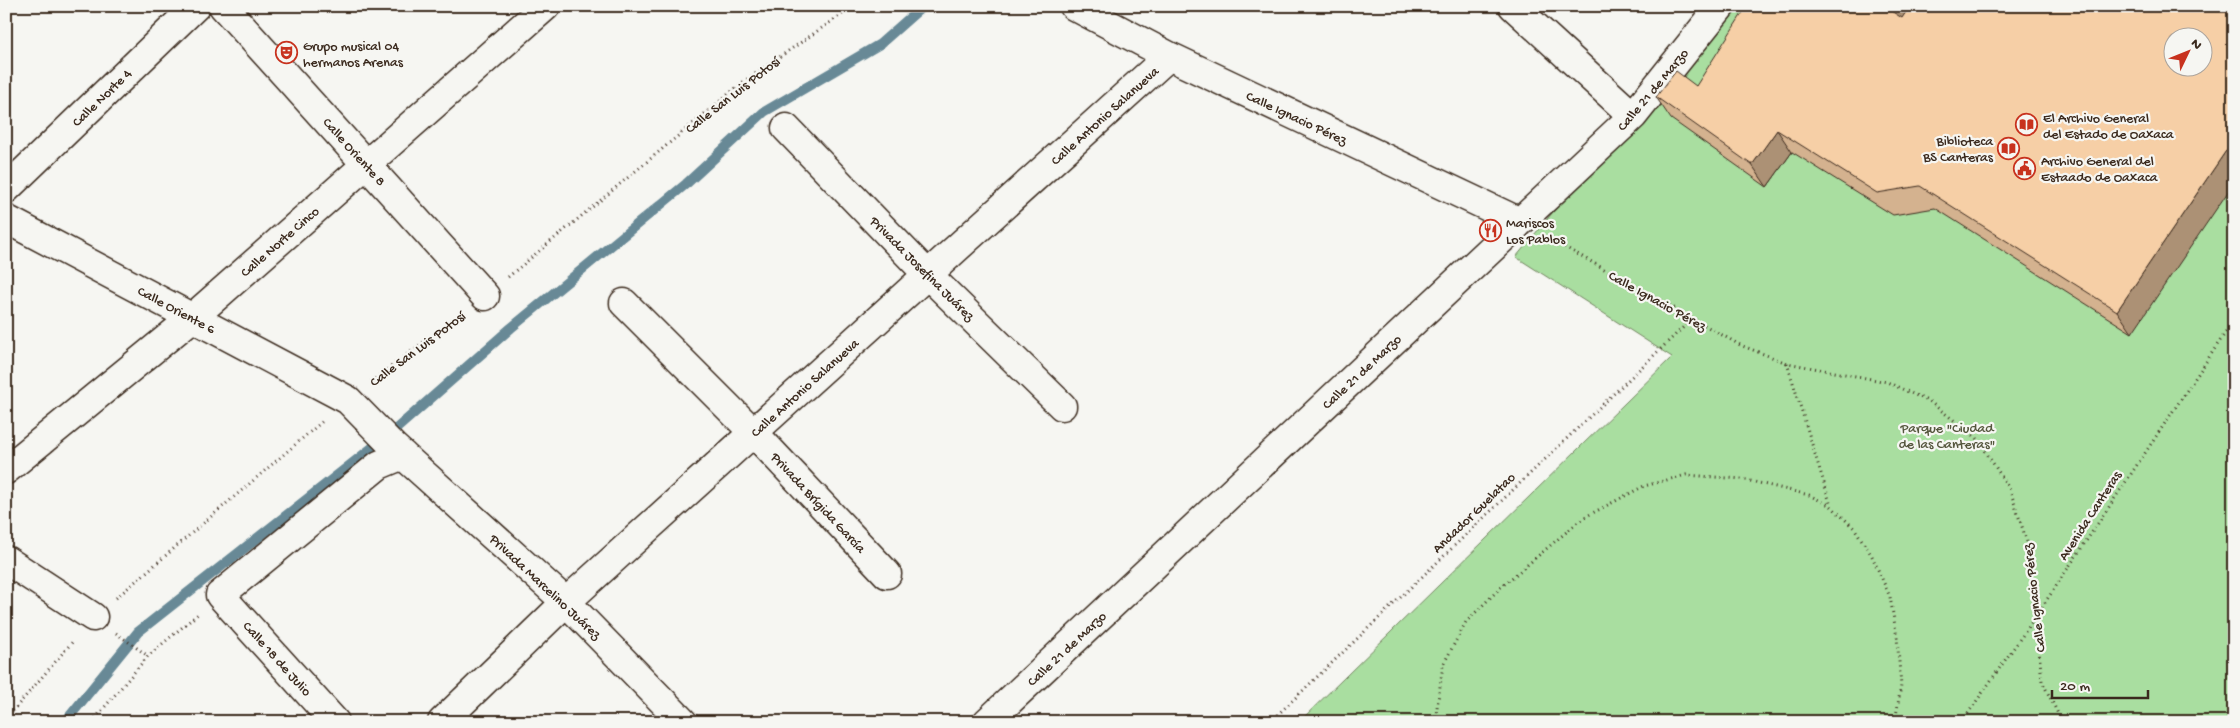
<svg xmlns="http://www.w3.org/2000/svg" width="2240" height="728" viewBox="0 0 2240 728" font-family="'Gochi Hand',sans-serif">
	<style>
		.green { fill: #a9dea0; stroke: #72845f; fill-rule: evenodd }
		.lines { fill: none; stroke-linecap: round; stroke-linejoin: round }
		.stream { stroke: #678996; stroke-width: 10 }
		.minor-casing { stroke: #3b2a1e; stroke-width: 31 }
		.path { stroke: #3b2a1e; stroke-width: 3; stroke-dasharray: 1 4; stroke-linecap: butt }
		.minor { stroke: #f6f6f2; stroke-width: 28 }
		.wall { fill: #d4b28f; stroke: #3b2a1e }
		.shaded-wall { fill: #ac9174; stroke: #3b2a1e }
		.building { fill: #f6cfa6; stroke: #3b2a1e; fill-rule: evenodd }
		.labels { text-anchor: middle; stroke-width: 4.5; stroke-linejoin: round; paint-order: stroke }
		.poi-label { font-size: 14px; fill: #3b2a1e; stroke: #f6f6f2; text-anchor: start }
		.street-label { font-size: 14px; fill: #3b2a1e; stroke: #f6f6f2 }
		.park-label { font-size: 14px; fill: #56573e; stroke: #f6f6f2 }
	</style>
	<rect width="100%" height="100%" fill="#f6f6f2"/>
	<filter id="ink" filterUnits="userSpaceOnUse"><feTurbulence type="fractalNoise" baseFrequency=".02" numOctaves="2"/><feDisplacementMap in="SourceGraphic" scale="10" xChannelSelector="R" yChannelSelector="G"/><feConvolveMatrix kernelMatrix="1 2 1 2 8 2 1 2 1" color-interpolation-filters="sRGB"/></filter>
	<g filter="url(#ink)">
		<path class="green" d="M1722,6H2234V722H1299L1672,357L1516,257ZM2172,38H2202V68H2172Z"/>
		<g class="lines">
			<path class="stream" d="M65,722L138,632L396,429L511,328L686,184L764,112L880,44L923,6"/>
			<defs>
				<path id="minor" d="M223,6L485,296
					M1074,6L1169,56L1520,222
					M1513,6L1633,116
					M786,128L928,275L1062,406
					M6,189L196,6
					M6,219L348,400L395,448L566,602L683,722
					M624,303L754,433L887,574
					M6,470L192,318L546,6
					M6,560L93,617
					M335,722L220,595L379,465L403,455
					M442,722L566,602L1169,56
					M987,722L1633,116L1721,6"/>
			</defs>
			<use href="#minor" class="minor-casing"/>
			<path class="path" d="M1547,237L1740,345L1787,363L1887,382L1930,402L1977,438L2010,490L2029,548L2042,681L2062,722
				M508,277L743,82L854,6
				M1787,363L1831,506
				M371,382L462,313
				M116,598L324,420
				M116,633L148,656
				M6,719L74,640
				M92,722L148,656L198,614
				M1270,722L1692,319
				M1435,722L1443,665L1466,622L1501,587L1583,518L1644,486L1686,475L1742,479L1809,495L1831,506L1855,529L1872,556L1890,597L1897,637L1901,686L1895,722
				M1962,722L2036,616L2234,320"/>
			<use href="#minor" class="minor"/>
		</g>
		<path class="wall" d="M2234,6L2132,333L1935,208L1893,215L1792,152L1767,187L1671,119L1656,97L1696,86Z"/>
		<path class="shaded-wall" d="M1890,6H1918L1903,31L1888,9Z
			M1777,130L1792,152L1767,187L1752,165Z
			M2234,139V183L2132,333L2117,311Z"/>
		<path class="building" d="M1747,6H1890L1888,9L1902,18L1910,6H2234V139L2117,311L1920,186L1877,193L1777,130L1752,165L1656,97L1676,71L1696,86ZM2172,38H2202V68H2172Z"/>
	</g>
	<defs>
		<symbol id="theatre-ring" viewBox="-11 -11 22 22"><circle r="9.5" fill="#f6f6f2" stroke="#c8321e" stroke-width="1.5"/><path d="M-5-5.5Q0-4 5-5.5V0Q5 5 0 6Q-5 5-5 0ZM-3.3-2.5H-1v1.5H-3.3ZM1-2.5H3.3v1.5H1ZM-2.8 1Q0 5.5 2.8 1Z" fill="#c8321e"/></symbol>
		<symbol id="library-ring" viewBox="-11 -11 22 22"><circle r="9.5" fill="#f6f6f2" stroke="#c8321e" stroke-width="1.5"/><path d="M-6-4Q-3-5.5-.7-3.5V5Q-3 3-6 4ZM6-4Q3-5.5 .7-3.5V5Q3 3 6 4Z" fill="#c8321e"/></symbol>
		<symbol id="civic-ring" viewBox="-11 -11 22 22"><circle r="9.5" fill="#f6f6f2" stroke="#c8321e" stroke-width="1.5"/><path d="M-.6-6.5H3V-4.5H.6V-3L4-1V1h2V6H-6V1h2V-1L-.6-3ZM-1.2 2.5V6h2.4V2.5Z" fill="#c8321e"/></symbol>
		<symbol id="restaurant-ring" viewBox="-11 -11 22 22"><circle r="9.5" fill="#f6f6f2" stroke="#c8321e" stroke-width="1.5"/><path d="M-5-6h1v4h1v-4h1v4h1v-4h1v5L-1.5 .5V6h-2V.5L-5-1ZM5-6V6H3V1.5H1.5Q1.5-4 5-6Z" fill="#c8321e"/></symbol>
	</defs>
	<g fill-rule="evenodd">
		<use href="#theatre-ring" x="274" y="40" width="25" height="25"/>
		<use href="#library-ring" x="2014" y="112" width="25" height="25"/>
		<use href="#library-ring" x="1996" y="136" width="25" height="25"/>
		<use href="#civic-ring" x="2012" y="156" width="25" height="25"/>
		<use href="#restaurant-ring" x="1478" y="218" width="25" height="25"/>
	</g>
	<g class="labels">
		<g class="poi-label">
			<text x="303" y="50">Grupo musical 04<tspan x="303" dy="16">hermanos Arenas</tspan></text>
			<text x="2043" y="122">El Archivo General<tspan x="2043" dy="16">del Estado de Oaxaca</tspan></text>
			<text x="1993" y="145" text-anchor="end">Biblioteca<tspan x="1993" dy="16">BS Canteras</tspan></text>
			<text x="2041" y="165">Archivo General del<tspan x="2041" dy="16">Estaado de Oaxaca</tspan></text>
			<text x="1506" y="227">Mariscos<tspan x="1506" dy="16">Los Pablos</tspan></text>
		</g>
		<g class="street-label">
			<text transform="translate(1652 89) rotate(-50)" y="5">Calle 21 de Marzo</text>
			<text transform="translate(732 94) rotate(-38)" y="5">Calle San Luis Potosí</text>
			<text transform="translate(101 97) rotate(-44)" y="5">Calle Norte 4</text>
			<text transform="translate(1104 115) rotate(-42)" y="5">Calle Antonio Salanueva</text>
			<text transform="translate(1297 117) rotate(25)" y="5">Calle Ignacio Pérez</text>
			<text transform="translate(355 151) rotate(48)" y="5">Calle Oriente 8</text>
			<text transform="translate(279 241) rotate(-41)" y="5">Calle Norte Cinco</text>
			<text transform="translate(923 268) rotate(45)" y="5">Privada Josefina Juárez</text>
			<text transform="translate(1658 300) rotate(29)" y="5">Calle Ignacio Pérez</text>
			<text transform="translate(177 309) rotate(28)" y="5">Calle Oriente 6</text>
			<text transform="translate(417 348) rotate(-37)" y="5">Calle San Luis Potosí</text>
			<text transform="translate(1361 371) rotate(-43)" y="5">Calle 21 de Marzo</text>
			<text transform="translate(804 387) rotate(-42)" y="5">Calle Antonio Salanueva</text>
			<text transform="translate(819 502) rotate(47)" y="5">Privada Brígida García</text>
			<text transform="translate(1473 512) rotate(-44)" y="5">Andador Guelatao</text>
			<text transform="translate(2089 515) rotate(-57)" y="5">Avenida Canteras</text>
			<text transform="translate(546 586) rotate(43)" y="5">Privada Marcelino Juárez</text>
			<text transform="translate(2033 598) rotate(-97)" y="5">Calle Ignacio Pérez</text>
			<text transform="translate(1066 648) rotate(-43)" y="5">Calle 21 de Marzo</text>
			<text transform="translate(278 658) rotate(48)" y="5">Calle 18 de Julio</text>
		</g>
		<g class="park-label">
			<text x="1947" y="432">Parque "Ciudad<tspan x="1947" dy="16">de las Canteras"</tspan></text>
		</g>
	</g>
	<rect width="2240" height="728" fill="none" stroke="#f6f6f2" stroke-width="25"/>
	<rect x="12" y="12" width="2215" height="703" fill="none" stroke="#3b2a1e" stroke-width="2" filter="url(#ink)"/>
	<g transform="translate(2188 52) rotate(47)"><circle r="24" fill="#f6f6f2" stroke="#aba49d"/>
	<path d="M0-4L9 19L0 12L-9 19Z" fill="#c8321e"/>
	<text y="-8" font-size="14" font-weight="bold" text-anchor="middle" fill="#3b2a1e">N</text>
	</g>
	<path d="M2052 690v8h96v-8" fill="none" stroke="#3b2a1e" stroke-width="2.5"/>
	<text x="2060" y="690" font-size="15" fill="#3b2a1e" stroke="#f6f6f2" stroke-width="4" paint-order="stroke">20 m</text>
</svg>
